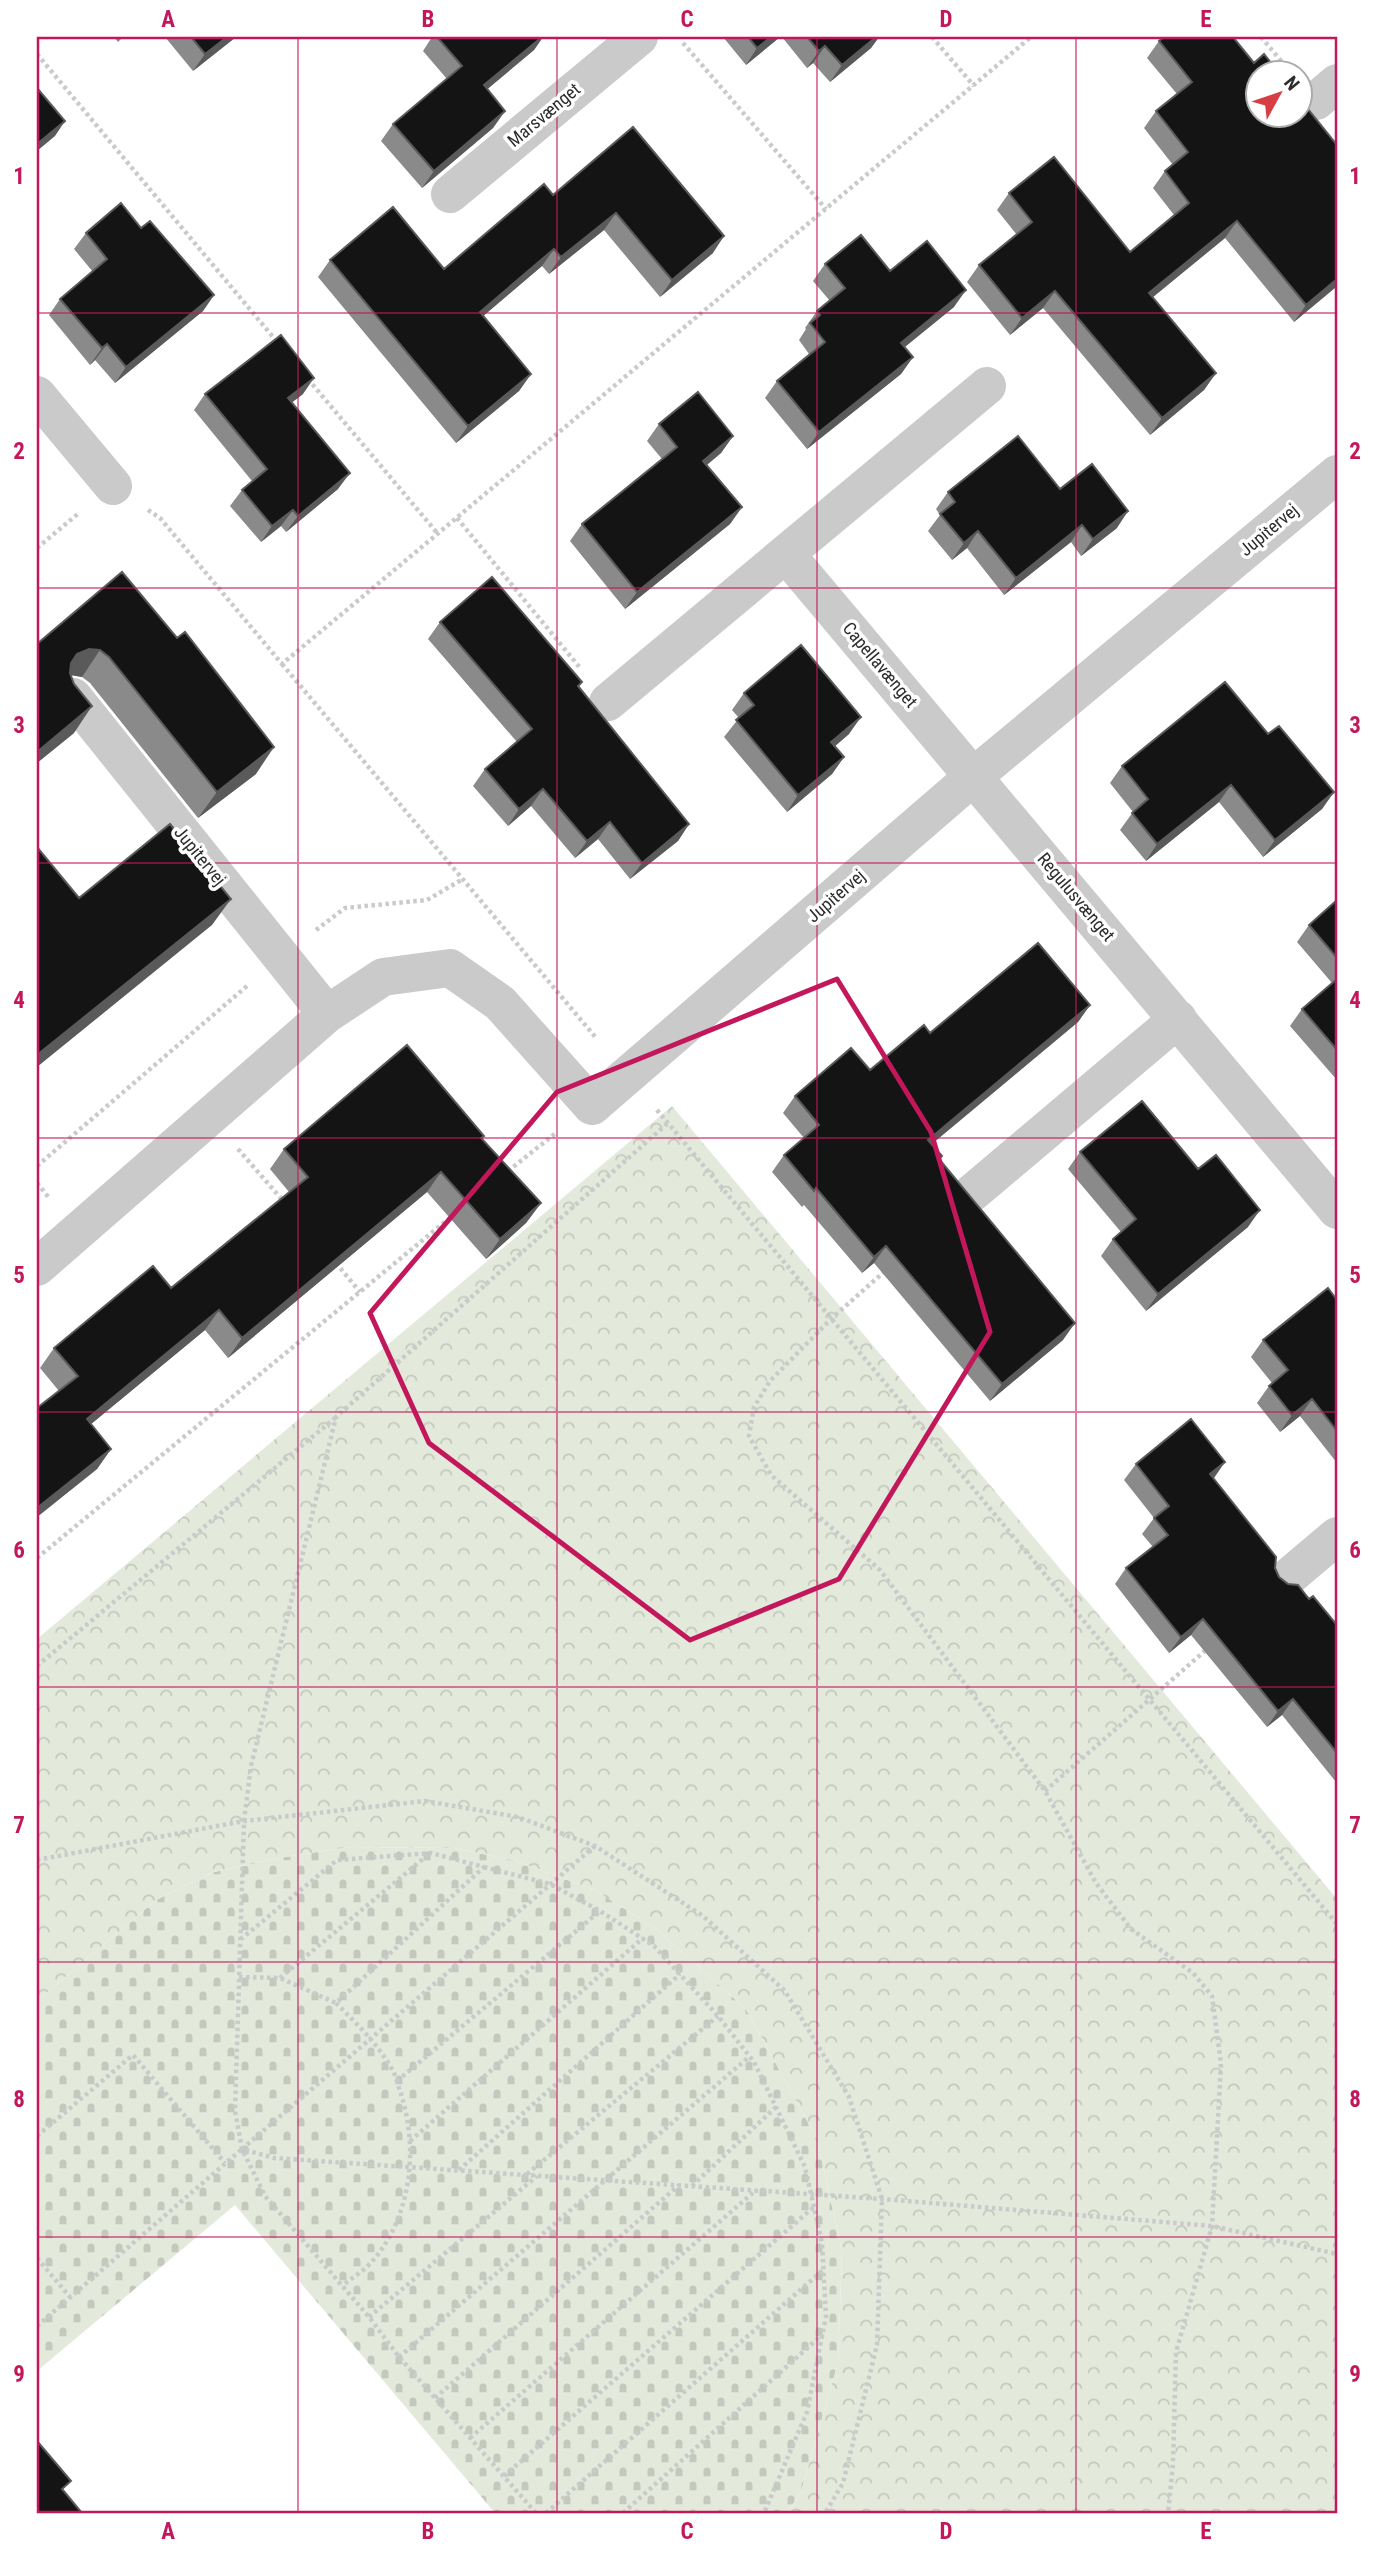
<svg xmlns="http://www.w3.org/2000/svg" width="1374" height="2550" viewBox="0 0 1374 2550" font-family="'Roboto Condensed',sans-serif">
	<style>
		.cemetery { fill: url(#cemetery-stones) }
		.park { fill: url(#park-crowns) }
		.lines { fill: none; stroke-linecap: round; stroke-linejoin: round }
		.path { stroke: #cacaca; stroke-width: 4.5; stroke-dasharray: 3.5 3.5; stroke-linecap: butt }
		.street { stroke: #cacaca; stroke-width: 38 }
		.wall { fill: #8a8a8a }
		.shaded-wall { fill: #5a5a5a }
		.building { fill: #141414; stroke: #5a5a5a; stroke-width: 2 }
		.marked { fill: none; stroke: #c2185b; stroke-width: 5; stroke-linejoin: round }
		.grid { fill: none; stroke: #c2185b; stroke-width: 2; stroke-opacity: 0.55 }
		.labels { text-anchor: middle; stroke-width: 7; stroke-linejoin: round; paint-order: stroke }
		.street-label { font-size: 18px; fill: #2d2d2d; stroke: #fff }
		.neatline { fill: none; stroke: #c2185b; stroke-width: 2.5 }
		.grid-label { font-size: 23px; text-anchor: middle; font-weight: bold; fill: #c2185b }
	</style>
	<defs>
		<pattern id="cemetery-stones" width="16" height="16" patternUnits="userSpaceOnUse" patternTransform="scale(1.75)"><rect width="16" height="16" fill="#e3eadc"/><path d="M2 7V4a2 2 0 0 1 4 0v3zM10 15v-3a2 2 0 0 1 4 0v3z" fill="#c3c9bd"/></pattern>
		<pattern id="park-crowns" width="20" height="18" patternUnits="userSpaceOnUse" patternTransform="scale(1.75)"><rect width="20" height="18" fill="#e3eadc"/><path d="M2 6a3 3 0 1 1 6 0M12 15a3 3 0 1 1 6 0" fill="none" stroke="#c3c9bd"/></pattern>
	</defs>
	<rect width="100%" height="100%" fill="#fff"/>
	<path class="cemetery" d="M349,1847L453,1848L513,1860L595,1890L655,1928L746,2009L817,2139L842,2251L838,2363L801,2492L787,2513H495L235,2205L37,2371V2001L156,1900L214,1872L285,1857Z"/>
	<path class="park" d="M672,1106L1337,1899V2513H787L801,2492L838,2363L842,2251L817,2139L746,2009L655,1928L595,1890L513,1860L453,1848L349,1847L285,1857L214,1872L156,1900L37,2001V1639Z"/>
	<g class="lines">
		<path class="path" d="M932,37L974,86
			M1261,37L1287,68
			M683,43L826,209
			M37,54L278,343
			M308,379L438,534
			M148,510L160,518L282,664L1031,37
			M457,518L581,669
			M37,548L79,513
			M282,664L597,1039
			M316,930L345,908L427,900L463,879
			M657,1110L1337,1924
			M238,1149L285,1203
			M37,1166L247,986
			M508,1171L556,1133
			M37,1183L50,1199
			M336,1263L360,1292
			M885,1271L831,1319L770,1381L754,1407L749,1436L771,1475L880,1570L1045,1791L1096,1883L1131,1929L1193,1973L1212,1996L1221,2064L1212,2226L1176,2352L1173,2464L1168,2513
			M37,1558L452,1216
			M37,1666L335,1418
			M1045,1791L1207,1649
			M595,1846L242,2149L274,2158L882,2199L1212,2226L1337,2254
			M37,1860L244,1821L425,1801L518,1817L595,1846L703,1916L785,1991L849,2097L882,2199L877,2345L843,2483L825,2513
			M484,1867L550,1884L600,1911L654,1946L718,2016L754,2062L805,2167L822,2243L826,2316L807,2412L764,2513
			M239,1977L280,1978L336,2003L484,1867L431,1853L337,1860L241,1939
			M280,1978L430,1853
			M336,2003C356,2023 377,2043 392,2069C396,2076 398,2086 401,2094C418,2147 412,2213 375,2258C367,2269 353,2277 342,2286
			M397,2081L600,1911
			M37,2136L133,2055L225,2163
			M410,2141L643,1938
			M459,2170L680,1974
			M527,2174L718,2016
			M692,2186L777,2106
			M37,2258L70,2297
			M369,2317L537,2176
			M37,2326L242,2149
			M399,2357L749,2057
			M435,2398L679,2185
			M470,2438L755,2191
			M504,2476L815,2206
			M536,2513L399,2357L369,2317L265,2196L242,2149L235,2111L244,1821L251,1766L336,1417L668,1123
			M546,2513L823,2270
			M623,2513L823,2334"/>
		<path class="street" d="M1316,101L1337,83
			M450,194L639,37
			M37,395L113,486
			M786,554L1337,1210
			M73,697L327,1014
			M608,702L987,386
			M972,1193L1178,1019
			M37,1267L327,1014L383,977L450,968L500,1003L592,1106L974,776L1337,474
			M1285,1580L1337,1536"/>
	</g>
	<path class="wall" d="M114,37H123L118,42Z
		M165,37H236L193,71Z
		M432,37H543L534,50L487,89L505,111L493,128L422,188L381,141L393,124L447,79L423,51Z
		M723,37H780L746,65Z
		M782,37H879L871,48L830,82L813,63L807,68Z
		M1159,41L1254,63L1337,145V288L1336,287L1294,322L1225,238L1152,298L1216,373L1204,390L1150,435L1043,308L1010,335L967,282L979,265L1017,235L997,210L1009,193L1130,252L1174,215L1153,188L1165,171L1173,165L1144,128L1156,111L1177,94L1147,58Z
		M633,127L713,253L660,297L604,230L549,274L542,266L483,316L531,374L519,391L456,443L318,277L330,260L444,269L553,195Z
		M141,228L214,295L203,311L115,383L95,360L90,365L49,315L60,299L93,272L74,249L86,233Z
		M825,264L890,271L954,307L904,347L913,357L901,374L807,449L765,398L777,381L809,354L799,340L806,329L805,328L817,311L830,301L813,281Z
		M205,394H303L292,402L338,489L286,532L281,526L261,542L230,506L242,490L252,481L194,410Z
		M659,424L733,436L721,453L707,465L742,507L730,524L625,609L570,541L582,524L662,459L647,441Z
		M1060,489L1117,528L1081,556L1071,542L1004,595L967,548L952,560L928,531L940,515L936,509L948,492Z
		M440,622L582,682L579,687L689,824L678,841L630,879L598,839L575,858L531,806L508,826L473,786L485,769L517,742L428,639Z
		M177,638L256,774L198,818L90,683L82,677L71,675L74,733L37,763V644Z
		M744,693L849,734L835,746L844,757L832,774L787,812L724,737L739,718L732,710Z
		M1268,734L1334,792L1322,809L1263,857L1219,802L1146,861L1120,830L1133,812L1110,783L1122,766Z
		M1337,900V1080L1290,1026L1302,1009L1332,983L1297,942L1309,925Z
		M1090,1005L1078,1022L932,1144L939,1159L1063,1340L990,1401L874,1263L862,1273L804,1205L802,1207L772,1172L784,1155L804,1138L783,1113L795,1096L870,1070L930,1033Z
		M484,1136L482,1138L541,1203L526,1223L486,1259L427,1192L228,1358L205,1330L91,1424L111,1449L97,1469L37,1517V1408L59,1391L40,1368L54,1348L171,1288L289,1192L270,1169L284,1149Z
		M1080,1152L1248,1227L1146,1311L1101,1256L1113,1239L1121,1232L1068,1169Z
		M1337,1300V1463L1300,1416L1280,1432L1257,1403L1269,1386L1272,1383L1251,1357L1263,1340Z
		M1136,1464L1213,1478L1275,1568L1279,1577L1309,1599L1337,1625L1336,1782L1282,1715L1267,1727L1191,1635L1169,1653L1115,1584L1126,1568L1153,1547L1142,1534L1154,1518L1124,1480Z"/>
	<path class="shaded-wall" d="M227,37H236L193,71L205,54Z
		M542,37H543L534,50L472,102L484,85Z
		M771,37H780L746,65L757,48Z
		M876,37H879L871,48L830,82L842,65Z
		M825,46L813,63L807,68L819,51Z
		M505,111L493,128L422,188L434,171Z
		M65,121L55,136L37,151V144Z
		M616,213L604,230L549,274L561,257Z
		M1237,221L1225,238L1137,310L1149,293Z
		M724,236L713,253L660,297L672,280Z
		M554,249L542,266L468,329L480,312Z
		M1337,279L1336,287L1294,322L1306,305Z
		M966,290L954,307L889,360L901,343Z
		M1055,291L1043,308L1010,335L1022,318Z
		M214,295L203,311L115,383L126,367Z
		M107,344L95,360L90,365L102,348Z
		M913,357L901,374L807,449L819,432Z
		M1216,373L1204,390L1150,435L1162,418Z
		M531,374L519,391L456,443L468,426Z
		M314,378L303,394L277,414L288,398Z
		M733,436L721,453L692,477L703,461Z
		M350,473L338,489L286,532L298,516Z
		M742,507L730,524L625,609L637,592Z
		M293,510L281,526L261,542L272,526Z
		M1128,511L1117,528L1081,556L1093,539Z
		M1082,525L1071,542L1004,595L1016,578Z
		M978,531L967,548L952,560L964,543Z
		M89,649L100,650L82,677L70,675L59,680L77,654Z
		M92,706L74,733L37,763V752Z
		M861,717L849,734L820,759L831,742Z
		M274,747L256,774L198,818L217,792Z
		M844,757L832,774L787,812L798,795Z
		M1231,785L1219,802L1146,861L1157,844Z
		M543,789L531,806L508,826L519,809Z
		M1334,792L1322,809L1263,857L1275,840Z
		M610,822L598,839L575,858L587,841Z
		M689,824L678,841L630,879L642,863Z
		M231,899L212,925L37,1067V1055Z
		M1090,1005L1078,1022L916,1157L928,1140Z
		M441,1172L427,1192L228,1358L242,1338Z
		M541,1203L526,1223L486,1259L500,1239Z
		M1260,1210L1248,1227L1146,1311L1158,1294Z
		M886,1246L874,1263L862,1273L874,1257Z
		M219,1310L205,1330L73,1439L87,1419Z
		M1075,1323L1063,1340L990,1401L1002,1384Z
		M1312,1399L1300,1416L1280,1432L1292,1415Z
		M111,1449L97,1469L37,1517V1508Z
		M1225,1462L1214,1478L1198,1490L1210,1474Z
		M1203,1619L1191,1635L1169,1653L1181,1637Z
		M1293,1699L1282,1715L1267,1727L1278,1711Z"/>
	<path class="building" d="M191,37H227L205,54Z
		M437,37H542L484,85L505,111L434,171L393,124L462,66Z
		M748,37H771L757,48Z
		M807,37H876L842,65L825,46L819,51Z
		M1164,37H1233L1254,63L1264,54L1280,74H1258V116H1300V99L1337,145V279L1306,305L1237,221L1149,293L1216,373L1162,418L1055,291L1022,318L979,265L1032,222L1009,193L1054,157L1130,252L1189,203L1165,171L1188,152L1156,111L1192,82L1159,41Z
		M37,88L65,121L37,144Z
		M633,127L724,236L672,280L616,213L561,257L554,249L480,312L531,374L468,426L330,260L393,207L444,269L544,184L553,195Z
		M121,203L141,228L150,221L214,295L126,367L107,344L102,348L60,299L107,259L86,233Z
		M861,235L890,271L927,241L966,290L901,343L913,357L819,432L777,381L825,342L810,323L820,315L817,311L845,288L825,264Z
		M281,335L314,378L288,398L350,473L298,516L293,510L272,526L242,490L267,469L205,394Z
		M698,392L733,436L703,461L742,507L637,592L582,524L677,447L659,424Z
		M1018,436L1060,489L1092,464L1128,511L1093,539L1082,525L1016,578L978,531L964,543L940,514L955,502L948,492Z
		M122,572L177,638L185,632L274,747L217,792L109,657L100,650L89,649L77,654L71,663L70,673L74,684L92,706L37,752V644Z
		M492,577L582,682L578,686L689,824L642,863L610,822L587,841L543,789L519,809L485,769L532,729L440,622Z
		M801,645L861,717L831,742L844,757L798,795L736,720L754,705L744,693Z
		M1225,682L1268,734L1279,726L1334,792L1275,840L1231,785L1157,844L1132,813L1148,799L1122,766Z
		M170,824L231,899L37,1055V847L79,898Z
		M1337,900V958L1309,925Z
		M1038,943L1090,1005L928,1140L942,1156L939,1159L1075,1323L1002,1384L886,1246L874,1257L816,1188L814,1191L784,1155L819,1125L795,1096L851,1048L870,1070L924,1025L930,1033Z
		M1337,979V1050L1302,1009Z
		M407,1045L484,1136L481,1138L541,1203L500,1239L441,1172L242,1338L219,1310L87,1419L111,1449L37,1508V1408L78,1376L54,1348L153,1266L171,1288L308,1177L284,1149Z
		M1142,1101L1198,1169L1216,1155L1260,1210L1158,1294L1113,1239L1136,1219L1080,1152Z
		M1328,1288L1337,1300V1431L1312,1399L1292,1415L1269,1386L1288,1370L1263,1340Z
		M1191,1419L1225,1462L1210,1474L1276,1557L1275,1568L1279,1577L1288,1584L1298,1585L1309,1599L1313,1596L1337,1625V1753L1293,1699L1278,1711L1203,1619L1181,1637L1126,1568L1168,1535L1154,1518L1169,1506L1136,1464Z
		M37,2441L71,2481L62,2489L82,2513H37Z"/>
	<path class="marked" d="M837,979L931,1132L990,1332L839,1579L690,1640L429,1443L370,1313L557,1092Z"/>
	<path class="grid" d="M298,37V2513M557,37V2513M817,37V2513M1076,37V2513M37,313H1337M37,588H1337M37,863H1337M37,1138H1337M37,1412H1337M37,1687H1337M37,1962H1337M37,2237H1337"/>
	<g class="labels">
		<g class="street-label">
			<text transform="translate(544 115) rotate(-40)" y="6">Marsvænget</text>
			<text transform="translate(1269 530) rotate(-40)" y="6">Jupitervej</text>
			<text transform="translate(880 665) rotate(50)" y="6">Capellavænget</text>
			<text transform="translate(200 856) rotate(51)" y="6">Jupitervej</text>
			<text transform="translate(836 896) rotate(-41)" y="6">Jupitervej</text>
			<text transform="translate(1076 897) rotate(50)" y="6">Regulusvænget</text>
		</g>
	</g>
	<rect width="1374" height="2550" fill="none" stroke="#ffffff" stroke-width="77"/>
	<g transform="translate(1279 94) rotate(50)"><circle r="33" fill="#ffffff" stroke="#ababab" stroke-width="2"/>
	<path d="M0-5L12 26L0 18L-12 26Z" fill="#d63e43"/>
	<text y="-10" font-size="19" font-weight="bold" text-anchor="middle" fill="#2d2d2d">N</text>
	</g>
	<rect x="38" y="38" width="1298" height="2474" class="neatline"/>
	<g class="grid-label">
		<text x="168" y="27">A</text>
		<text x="428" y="27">B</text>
		<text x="687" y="27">C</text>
		<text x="946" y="27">D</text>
		<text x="1206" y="27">E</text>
		<text x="19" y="184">1</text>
		<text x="1355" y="184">1</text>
		<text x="19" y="459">2</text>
		<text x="1355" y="459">2</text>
		<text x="19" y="733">3</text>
		<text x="1355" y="733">3</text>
		<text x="19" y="1008">4</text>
		<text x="1355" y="1008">4</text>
		<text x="19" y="1283">5</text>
		<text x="1355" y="1283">5</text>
		<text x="19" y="1558">6</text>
		<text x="1355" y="1558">6</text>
		<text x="19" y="1833">7</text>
		<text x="1355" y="1833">7</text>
		<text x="19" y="2107">8</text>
		<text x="1355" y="2107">8</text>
		<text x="19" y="2382">9</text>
		<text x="1355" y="2382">9</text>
		<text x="168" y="2539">A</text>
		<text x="428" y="2539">B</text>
		<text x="687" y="2539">C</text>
		<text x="946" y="2539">D</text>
		<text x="1206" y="2539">E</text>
	</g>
</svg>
